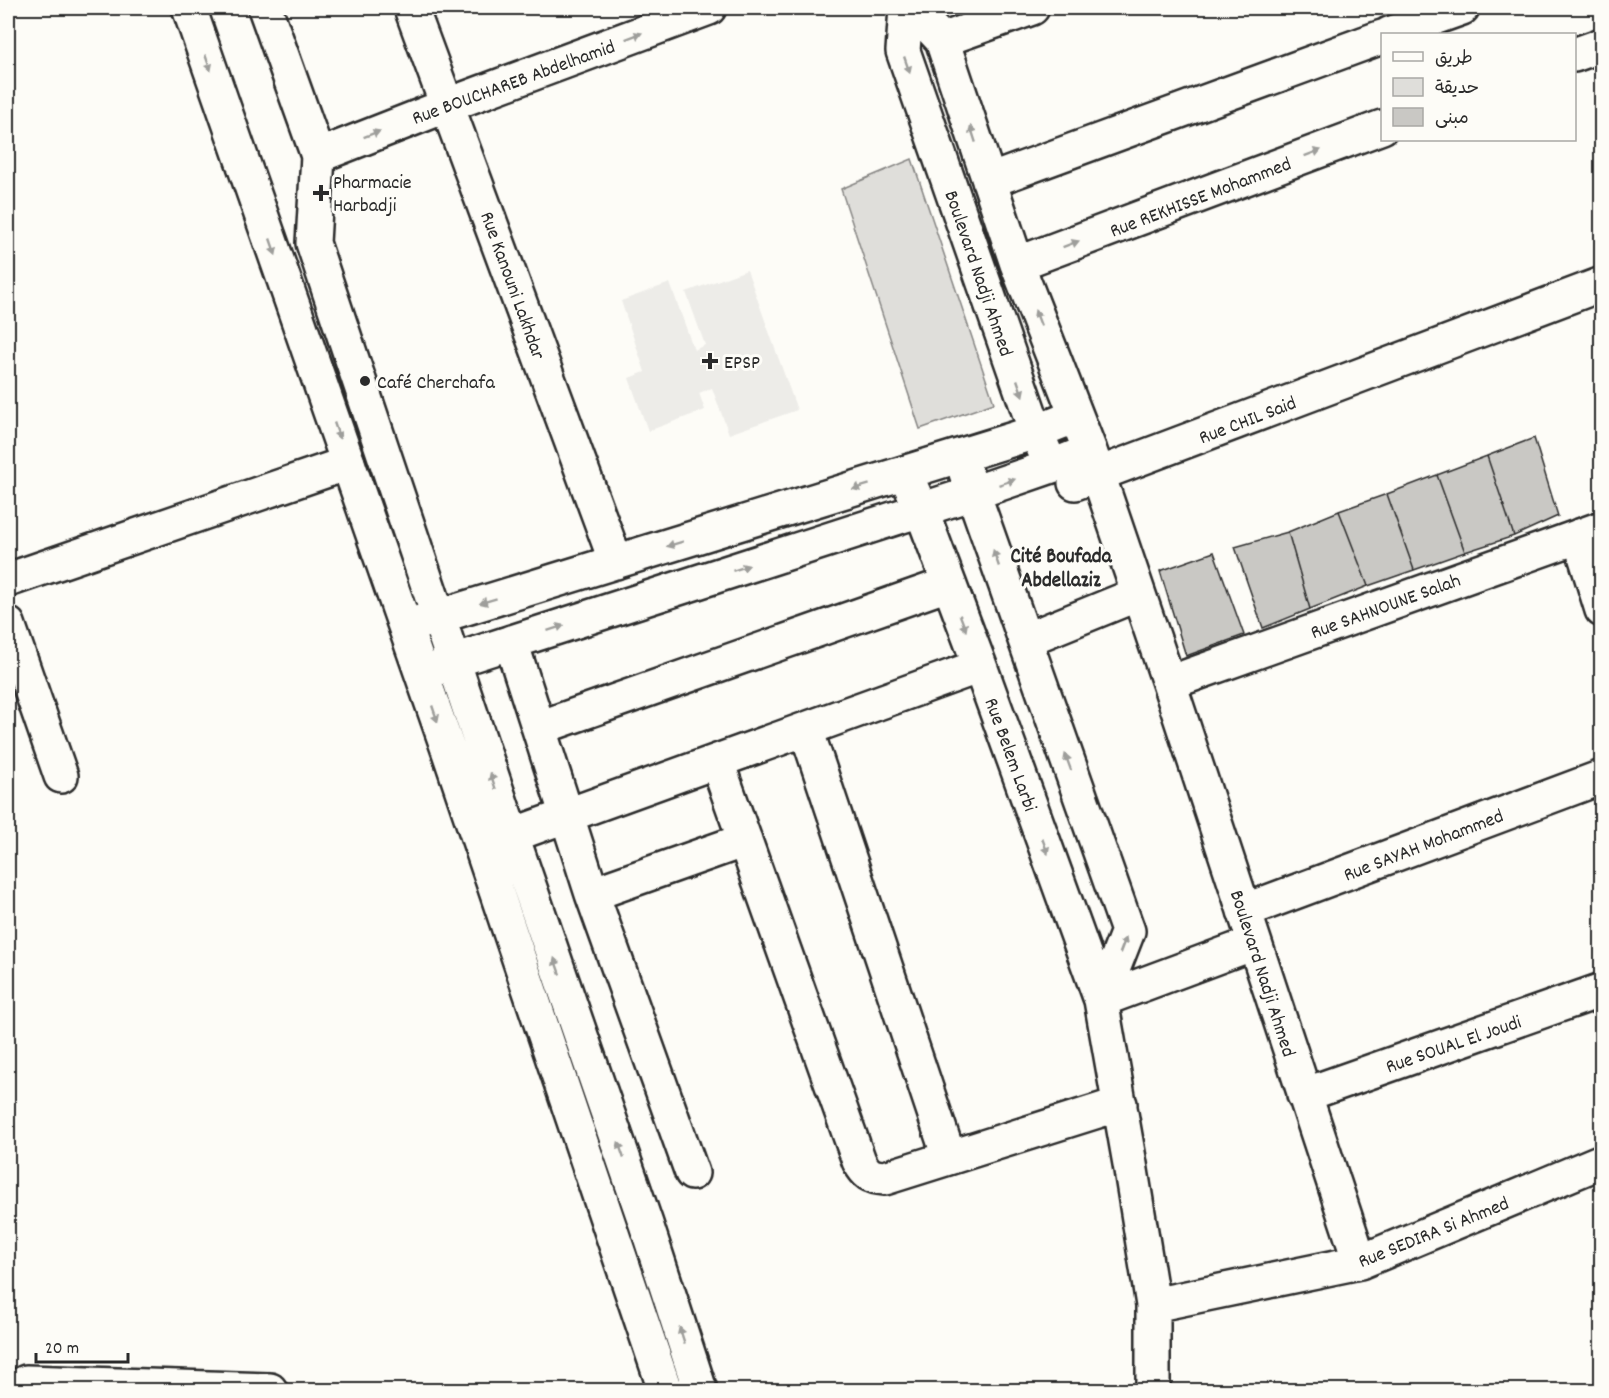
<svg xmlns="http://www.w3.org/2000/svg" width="1609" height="1398" viewBox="0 0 1609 1398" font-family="Dekko,'Playpen Sans Arabic',sans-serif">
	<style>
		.built { fill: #edece8 }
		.green { fill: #dfdeda; stroke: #858482; stroke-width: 1.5 }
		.building { fill: #c9c8c4; stroke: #2b2b2b; stroke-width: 1.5 }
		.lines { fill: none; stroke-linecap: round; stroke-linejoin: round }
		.minor-casing { stroke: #2b2b2b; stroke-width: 38 }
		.major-casing { stroke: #2b2b2b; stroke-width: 38 }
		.minor { stroke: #fdfcf7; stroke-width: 33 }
		.major { stroke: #fdfcf7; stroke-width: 33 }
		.oneway { fill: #9e9e9b }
		.poi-dot { fill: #2b2b2b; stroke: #fdfcf7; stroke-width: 2 }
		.labels { text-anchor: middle; stroke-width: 6; stroke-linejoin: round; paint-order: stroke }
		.street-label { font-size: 20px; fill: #2b2b2b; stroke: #fdfcf7 }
		.poi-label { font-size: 20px; fill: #2b2b2b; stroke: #fdfcf7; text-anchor: start }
		.neighbourhood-label { font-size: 21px; font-weight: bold; fill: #2b2b2b; stroke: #fdfcf7 }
	</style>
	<rect width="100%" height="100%" fill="#fdfcf7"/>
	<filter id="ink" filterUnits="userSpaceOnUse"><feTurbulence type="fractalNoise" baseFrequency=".0167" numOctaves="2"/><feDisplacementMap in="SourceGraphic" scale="12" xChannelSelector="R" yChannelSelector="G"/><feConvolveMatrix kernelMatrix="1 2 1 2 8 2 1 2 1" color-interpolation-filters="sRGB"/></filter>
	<g filter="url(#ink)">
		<path class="built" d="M747,270L797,410L729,434L712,388L699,393L705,410L648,431L629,378L645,372L621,301L670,283L694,350L705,345L686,292Z"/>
		<path class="green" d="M912,159L994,403L920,429L841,189Z"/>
		<path class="building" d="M1534,438L1558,516L1514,536L1487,456Z
			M1487,456L1514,536L1465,552L1437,475Z
			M1437,475L1465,552L1414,570L1387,494Z
			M1387,494L1414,570L1368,586L1339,511Z
			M1339,511L1368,586L1310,609L1288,532Z
			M1288,532L1310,609L1263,628L1235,547Z
			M1214,552L1244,635L1186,656L1160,571Z"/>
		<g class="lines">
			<defs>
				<path id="minor" d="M411,8L616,562
					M906,8L903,51L1036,432L1045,452
					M912,8L942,40L1017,264L1090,451L1169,683L1360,1262
					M1389,34L1462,8
					M942,40L1032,8
					M1574,55L1602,45
					M318,156L448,105L709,8
					M989,181L1382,37
					M1017,264L1382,127
					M905,473L921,509L980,666L1101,1000L1130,1164L1153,1305V1390
					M966,473L1128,931L1101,1000
					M1075,483L1602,284
					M1579,536L1602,610
					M8,580L348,463
					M8,624L61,776
					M411,625L1036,432L1076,416
					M1025,640L1138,594
					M511,642L592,894L692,1173
					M429,672L453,661L973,493L1052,466L1090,451
					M1169,683L1602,528
					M539,728L948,584
					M806,729L949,1157
					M717,762L859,1161C866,1174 870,1177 885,1178L1120,1104
					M485,845L980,666
					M592,894L745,840
					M1244,911L1602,777
					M1101,1000L1254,943
					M1304,1095L1602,990
					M1153,1305L1360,1262L1602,1161
					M11,1390L26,1382L270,1390"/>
				<path id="major" d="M189,8L449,752L665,1390
					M265,8L318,156L313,243L512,836L646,1224L700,1390"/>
			</defs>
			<use href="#minor" class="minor-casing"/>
			<use href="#major" class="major-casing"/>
			<use href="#minor" class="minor"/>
			<use href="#major" class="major"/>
		</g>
		<defs><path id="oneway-solid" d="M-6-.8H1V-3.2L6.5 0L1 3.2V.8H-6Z" transform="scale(1.5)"/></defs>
		<g class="oneway">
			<use href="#oneway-solid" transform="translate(634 36) rotate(-21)"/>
			<use href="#oneway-solid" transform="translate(208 63) rotate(71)"/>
			<use href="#oneway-solid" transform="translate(907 65) rotate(71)"/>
			<use href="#oneway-solid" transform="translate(372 134) rotate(-21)"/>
			<use href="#oneway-solid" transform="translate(973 134) rotate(-108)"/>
			<use href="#oneway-solid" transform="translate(1313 153) rotate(-21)"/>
			<use href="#oneway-solid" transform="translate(1071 244) rotate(-21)"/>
			<use href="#oneway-solid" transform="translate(273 247) rotate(71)"/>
			<use href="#oneway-solid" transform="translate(1038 318) rotate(-111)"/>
			<use href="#oneway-solid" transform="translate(1020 388) rotate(71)"/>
			<use href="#oneway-solid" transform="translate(337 431) rotate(71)"/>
			<use href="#oneway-solid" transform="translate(1007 482) rotate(-19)"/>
			<use href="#oneway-solid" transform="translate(861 487) rotate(163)"/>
			<use href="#oneway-solid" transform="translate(675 544) rotate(163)"/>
			<use href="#oneway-solid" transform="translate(996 558) rotate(-109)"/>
			<use href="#oneway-solid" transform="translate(741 568) rotate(-18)"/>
			<use href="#oneway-solid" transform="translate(488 601) rotate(163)"/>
			<use href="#oneway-solid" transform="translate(963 623) rotate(69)"/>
			<use href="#oneway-solid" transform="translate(556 628) rotate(-18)"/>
			<use href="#oneway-solid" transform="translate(435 714) rotate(71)"/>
			<use href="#oneway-solid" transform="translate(1068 762) rotate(-110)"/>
			<use href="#oneway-solid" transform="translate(493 781) rotate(-108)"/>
			<use href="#oneway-solid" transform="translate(1045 846) rotate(70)"/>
			<use href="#oneway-solid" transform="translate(1123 945) rotate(-69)"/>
			<use href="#oneway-solid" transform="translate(557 966) rotate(-109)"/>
			<use href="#oneway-solid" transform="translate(621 1150) rotate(-109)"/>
			<use href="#oneway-solid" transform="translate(682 1335) rotate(-108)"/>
		</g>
	</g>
	<g class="poi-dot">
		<path d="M318 184h6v6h6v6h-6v6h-6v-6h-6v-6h6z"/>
		<path d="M707 352h6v6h6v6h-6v6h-6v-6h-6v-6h6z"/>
		<circle cx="365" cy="381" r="6"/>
	</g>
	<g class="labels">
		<g class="street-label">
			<text transform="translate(513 81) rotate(-20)" y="7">Rue BOUCHAREB Abdelhamid</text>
			<text transform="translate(1200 196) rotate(-21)" y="7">Rue REKHISSE Mohammed</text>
			<text transform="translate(980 273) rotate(71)" y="7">Boulevard Nadji Ahmed</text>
			<text transform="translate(514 285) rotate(70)" y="7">Rue Kanouni Lakhdar</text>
			<text transform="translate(1247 419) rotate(-21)" y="7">Rue CHIL Said</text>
			<text transform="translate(1385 605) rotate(-20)" y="7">Rue SAHNOUNE Salah</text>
			<text transform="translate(1012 754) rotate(70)" y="7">Rue Belem Larbi</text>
			<text transform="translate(1423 844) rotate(-21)" y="7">Rue SAYAH Mohammed</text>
			<text transform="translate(1264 973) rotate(72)" y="7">Boulevard Nadji Ahmed</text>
			<text transform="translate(1453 1043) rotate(-19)" y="7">Rue SOUAL El Joudi</text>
			<text transform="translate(1433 1231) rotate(-22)" y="7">Rue SEDIRA Si Ahmed</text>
		</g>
		<g class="poi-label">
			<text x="333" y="188">Pharmacie<tspan x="333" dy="23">Harbadji</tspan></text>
			<text x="724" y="368">EPSP</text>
			<text x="377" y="388">Café Cherchafa</text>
		</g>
		<g class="neighbourhood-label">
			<text x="1061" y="562">Cité Boufada<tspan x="1061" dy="24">Abdellaziz</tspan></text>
		</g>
	</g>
	<rect width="1609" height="1398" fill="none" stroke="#fdfcf7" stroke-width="30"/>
	<rect x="15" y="15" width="1579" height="1368" fill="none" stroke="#2b2b2b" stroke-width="2" filter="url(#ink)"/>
	<rect x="1381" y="33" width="195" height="108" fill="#fdfcf7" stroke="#a9a8a5" stroke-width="1.5"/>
	<rect x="1393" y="52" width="30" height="9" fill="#fdfcf7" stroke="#a9a8a5" stroke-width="1.5"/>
	<text x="1435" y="63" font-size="18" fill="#2b2b2b">طريق</text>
	<rect x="1393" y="78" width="30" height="18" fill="#dfdeda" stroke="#a9a8a5" stroke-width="1.5"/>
	<text x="1435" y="93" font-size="18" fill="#2b2b2b">حديقة</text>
	<rect x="1393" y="108" width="30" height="18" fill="#c9c8c4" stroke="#a9a8a5" stroke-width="1.5"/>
	<text x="1435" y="123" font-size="18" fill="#2b2b2b">مبنى</text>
	<path d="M36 1353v9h92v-9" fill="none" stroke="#2b2b2b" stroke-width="3"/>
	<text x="45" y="1353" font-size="18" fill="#2b2b2b" stroke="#fdfcf7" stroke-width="4.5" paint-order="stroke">20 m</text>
</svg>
